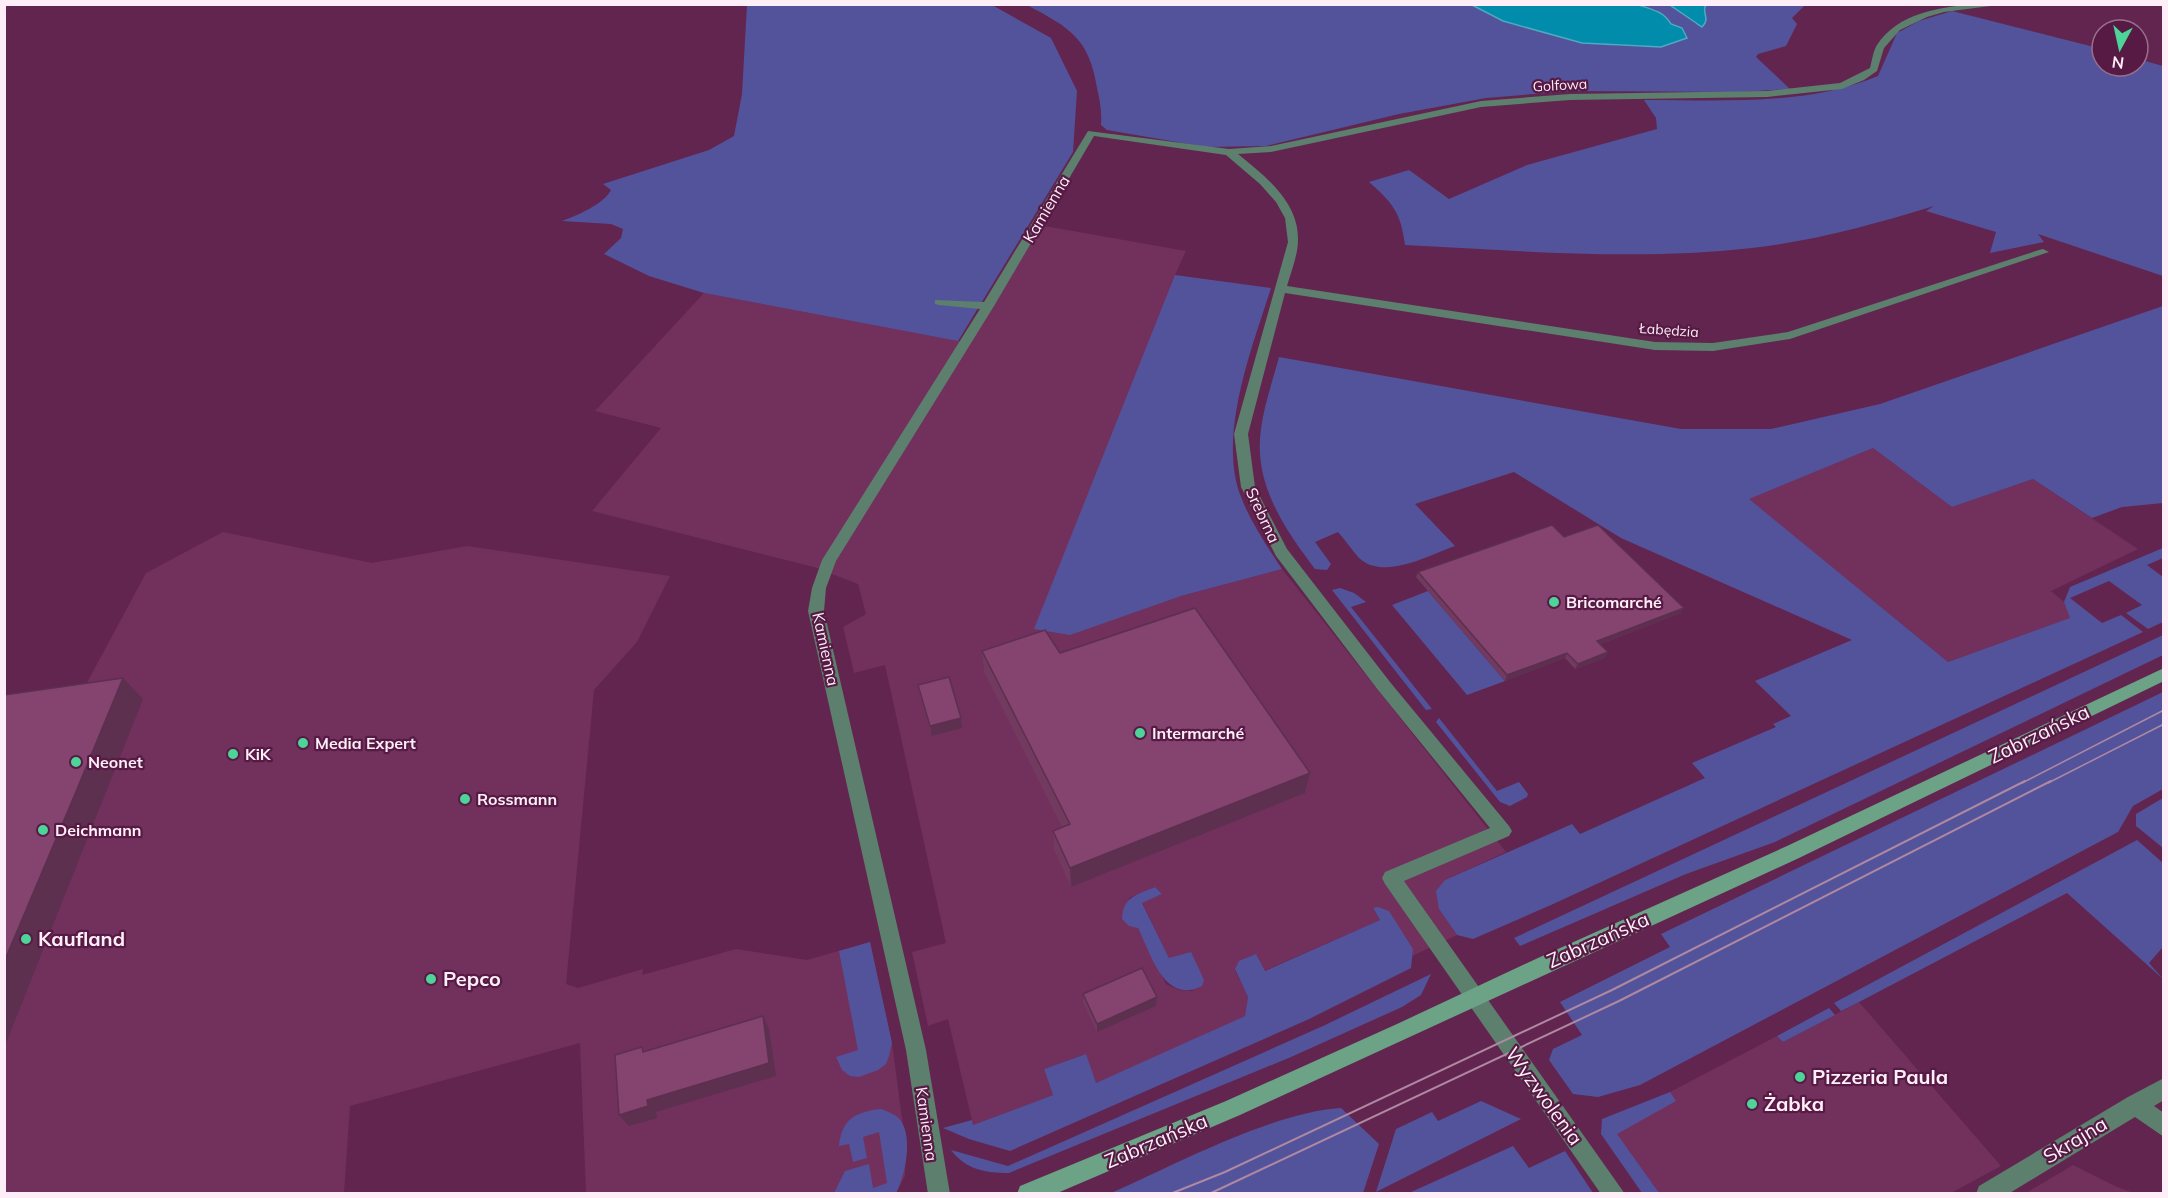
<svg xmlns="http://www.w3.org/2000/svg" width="2168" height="1198" viewBox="0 0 2168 1198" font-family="Mulish,sans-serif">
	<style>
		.built { fill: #72305d; fill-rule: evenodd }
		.green { fill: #53539c }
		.water { fill: #028cab; stroke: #4ea9c2; stroke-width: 1.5 }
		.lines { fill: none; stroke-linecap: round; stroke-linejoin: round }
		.street { fill: #5d7f6d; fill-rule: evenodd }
		.secondary { fill: #6ca286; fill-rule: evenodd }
		.tram-far1 { stroke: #af88a2; stroke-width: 1.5 }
		.tram { stroke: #af88a2; stroke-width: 2 }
		.wall { fill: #723a5f }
		.shaded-wall { fill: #5c304e }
		.building { fill: #84446f; stroke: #5c304e; stroke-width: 1.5 }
		.poi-dot { fill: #4ed399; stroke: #561a44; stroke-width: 2 }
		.labels { text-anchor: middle; stroke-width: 4.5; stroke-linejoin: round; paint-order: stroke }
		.far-street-label { font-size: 14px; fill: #feeef7; stroke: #561a44 }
		.street-label { font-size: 16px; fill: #feeef7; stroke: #561a44 }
		.poi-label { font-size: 16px; font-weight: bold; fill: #feeef7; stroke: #561a44; text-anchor: start }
		.near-street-label { font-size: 20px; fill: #feeef7; stroke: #561a44 }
		.near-poi-label { font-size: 20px; font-weight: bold; fill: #feeef7; stroke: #561a44; text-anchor: start }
	</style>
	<rect width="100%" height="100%" fill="#62254f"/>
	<path class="built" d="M1039,225L1186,251L1175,275L1181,596L1282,569L1506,852L1445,880L1439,909L1457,935L1412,956L1413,949L1373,909L1380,920L1264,971L1256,954L1235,970L1248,997L1245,1016L1108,1079L1095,1083L1086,1054L1044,1069L1053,1095L973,1125L948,1019L928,1026L912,952L946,943L885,665L854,673L843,627L866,614L858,584L814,567L592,511L661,428L595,411L704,293L970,343ZM1155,887L1162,894L1142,902L1169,958L1193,991L1179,990L1166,984L1138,928L1129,898Z
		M1873,448L1952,507L2033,479L2138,549L2051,591L2064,602L2071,618L1948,662L1748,499Z
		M223,532L372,563L467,546L670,576L637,642L594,690L566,984L578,988L643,969L642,975L736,949L807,960L870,942L892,1043L906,1148L905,1176L896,1193H586L580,1043L350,1106L344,1193H5L4,707L83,690L146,573Z
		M1859,1002L2001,1166L1951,1193H1649L1605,1131L1670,1092L1777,1036L1783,1042Z
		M2073,1165L2115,1186L2133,1193H2026Z"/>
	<path class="green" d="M747,5H992L1051,38L1077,91L1073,152L958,341L704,293L649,276L604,254L621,238L623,229L611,224L562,221C576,216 604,204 611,190L603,184L709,150L734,136L742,94Z
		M1027,5H1472C1482,10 1494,18 1505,22C1548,35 1646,59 1687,38L1682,28L1671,24L1656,10L1639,5H1670L1696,24L1705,12L1706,5H1805L1792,18L1797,24L1786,46L1758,54L1756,57L1790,89L1741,92L1571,91L1486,98L1399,114L1266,146L1206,147L1107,130L1101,125C1102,112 1100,101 1097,88C1089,38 1070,28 1027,5Z
		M1952,11L2102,49V66H2138V59L2163,66V276L2038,234L2044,242L1990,253L1996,232L1926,211L1934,206C1875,224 1814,241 1752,248C1637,261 1521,251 1405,245C1401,213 1393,203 1369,182L1409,170L1449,199L1527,165L1657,129L1656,118L1644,100C1719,100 1808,106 1878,76L1897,33L1919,21Z
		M1175,275L1271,288C1252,348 1217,436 1241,497C1251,523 1267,546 1282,569L1181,596L1070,635L1034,629Z
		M2163,306V503L2122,507L2092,518L2033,479L1952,507L1873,448L1749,499L1948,662L2070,618L2064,602L2070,587L2163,548V558L2147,565L2163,577V622L2148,629L2126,613L2142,605L2109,581L2070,598L2102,623L2121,615L2143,632L1551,905L1473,939L1457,935L1439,909L1436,891L1445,880L1572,824L1580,834L1705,778L1692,763L1776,727L1773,724L1791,716L1755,681L1852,640L1621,538L1514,472L1415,504L1455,546C1429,555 1384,581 1359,558C1352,550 1345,540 1338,532L1315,542L1331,564L1327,570L1315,569C1284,528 1253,483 1261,429C1264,405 1273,380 1279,357L1681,429H1771L1880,404Z
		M1340,588L1354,593L1366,602L1351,607L1432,709L1426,710L1332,590Z
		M1428,591L1505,681L1467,695L1392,605Z
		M2163,635V655L1775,842L1686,874L1520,946L1514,938Z
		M2163,692V789L2133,806L2118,832L1640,1085L1598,1097L1573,1094L1549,1060L1553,1049L1582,1035L1560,1002L1670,947L1661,934Z
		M1439,718L1497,791L1519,782L1528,794L1527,797L1510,806L1500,802L1436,722Z
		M2163,798V848L2136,826V814Z
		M2137,840L2163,863V947L2149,963L2163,979L2067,893L1859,1002L1841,1011L1834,1003Z
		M1155,887L1162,894L1142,903L1169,958L1191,952L1204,980L1202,986C1164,1005 1151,954 1138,928L1129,926L1122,919C1123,897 1136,895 1155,887Z
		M1378,907L1389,911L1413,949L1411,968L1307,1020L1010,1151L969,1139L943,1128L972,1120L973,1125L1053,1095L1044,1069L1086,1054L1096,1083L1245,1016L1248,997L1235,969L1239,961L1256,954L1265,971L1380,920L1373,908Z
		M870,942L892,1043L889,1056L886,1064L878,1070L859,1077L850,1076L842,1070L836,1057L858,1050L839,951Z
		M1431,974L1421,995L1402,1007L1291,1057L1009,1173C986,1173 966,1170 951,1150L1008,1166L1323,1026Z
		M1829,1008L1835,1015L1783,1042L1777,1036Z
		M1670,1092L1676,1101L1617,1134L1659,1193H1642L1601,1134L1602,1119Z
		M1481,1101L1521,1119L1376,1192L1396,1129L1432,1112L1438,1121Z
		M1341,1108L1379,1144L1363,1193H1111C1175,1165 1273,1112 1341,1108Z
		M881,1109C888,1112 896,1114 901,1121C913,1139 905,1176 896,1193H834L845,1171L869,1164L873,1188L887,1183L879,1132L863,1137L867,1158L853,1162L849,1144L839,1146C842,1119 855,1112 881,1109Z
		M1513,1146L1529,1168L1565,1151L1593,1193H1409Z"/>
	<path class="water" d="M1472,5H1639C1653,10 1663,11 1671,24L1682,28L1687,38L1661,47L1582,43L1503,21Z
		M1670,5H1706C1701,12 1711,19 1702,27Z"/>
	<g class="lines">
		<path class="street" d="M1973,4H2006L1944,12L1927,17L1900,30L1884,48L1877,71L1864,80L1842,89L1767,97L1570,100L1481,107L1271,152L1238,154C1265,176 1299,202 1298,240C1298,255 1291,272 1287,286L1655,342L1713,343L1788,332L2039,250L2043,249L2049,252L1790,339L1713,351L1655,350L1285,293L1248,434L1255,487L1287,549L1390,682L1509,826L1512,831L1509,836L1404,881L1625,1194H1601L1385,884L1382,878L1385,872L1490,828L1378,690L1276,556L1241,487L1234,434L1288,242L1285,218L1276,202L1260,184L1226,155L1094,136L994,306L836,561L826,588L824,611L926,1050L950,1194H928L906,1050L808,611L812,588L822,560L980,309L939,305L935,304V300L984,302L1088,131L1229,149L1271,146L1481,101L1570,94L1767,91L1840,83L1870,68C1872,61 1873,51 1877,45C1898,13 1938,8 1973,4Z
			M2164,1078V1100L2154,1106L2164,1113V1137L2135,1117L2008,1194H1976L1979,1186L2128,1097Z"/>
		<path class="secondary" d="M2164,668V681L1799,858L1240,1115L1055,1194H1017L1020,1186L1226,1101L1397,1024L1538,958L1787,846Z"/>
		<path class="tram-far1" d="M2022,783L2164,710
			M2048,783L2164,724"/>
		<path class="tram" d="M1170,1194L1225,1172L1612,990L2025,781
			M1209,1194L1619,1001L2051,781"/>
	</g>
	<path class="wall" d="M1564,537L1681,613L1600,644L1608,652L1605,658L1575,669L1565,658L1505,681L1416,577L1418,572Z
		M982,651L1060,653L1310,773L1305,793L1071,887L1054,850L1053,831L1062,827L984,672Z
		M918,685L961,718L962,728L932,736L920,696Z
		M1083,994L1156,1006L1097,1032L1083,1003Z"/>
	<path class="shaded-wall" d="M1684,608L1681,613L1594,646L1597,641Z
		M1608,652L1605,658L1575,669L1578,664Z
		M1567,653L1565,658L1505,681L1507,675Z
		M123,678L143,699L4,1048V962Z
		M961,718L962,728L932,736L930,726Z
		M1310,773L1305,793L1071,887L1070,868Z
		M1157,997L1156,1006L1097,1032V1024Z
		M763,1016L769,1029L776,1076L656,1112L657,1118L629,1126L619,1115Z"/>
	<path class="building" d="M1552,525L1564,537L1598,525L1684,608L1597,641L1608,652L1578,664L1567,653L1507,675L1418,572Z
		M1195,608L1310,773L1070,868L1053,831L1070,824L982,651L1045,630L1060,653Z
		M949,677L961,718L930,726L918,685Z
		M123,678L75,794L4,962V695Z
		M1142,968L1157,997L1097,1024L1083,994Z
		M763,1016L769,1063L647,1100L648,1106L619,1115L615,1055L642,1047L643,1052Z"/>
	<g class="poi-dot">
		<circle cx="1554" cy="602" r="6"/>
		<circle cx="1140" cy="733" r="6"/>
		<circle cx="303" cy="743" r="6"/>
		<circle cx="233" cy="754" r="6"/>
		<circle cx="76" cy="762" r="6"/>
		<circle cx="465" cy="799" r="6"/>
		<circle cx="43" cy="830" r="6"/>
		<circle cx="26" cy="939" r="6"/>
		<circle cx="431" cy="979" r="6"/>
		<circle cx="1800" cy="1077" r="6"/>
		<circle cx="1752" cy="1104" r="6"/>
	</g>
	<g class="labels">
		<g class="far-street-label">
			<text transform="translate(1560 85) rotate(-3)" y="5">Golfowa</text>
			<text transform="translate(1669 330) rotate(4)" y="5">Łabędzia</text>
		</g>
		<g class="street-label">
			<text transform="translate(1046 209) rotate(-59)" y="6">Kamienna</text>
			<text transform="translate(1263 515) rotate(65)" y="6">Srebrna</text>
			<text transform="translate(826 649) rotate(78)" y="6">Kamienna</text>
			<text transform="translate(927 1124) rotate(82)" y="6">Kamienna</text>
		</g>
		<g class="poi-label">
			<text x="1566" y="608">Bricomarché</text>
			<text x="1152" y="739">Intermarché</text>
			<text x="315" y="749">Media Expert</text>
			<text x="245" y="760">KiK</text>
			<text x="88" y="768">Neonet</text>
			<text x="477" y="805">Rossmann</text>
			<text x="55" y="836">Deichmann</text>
		</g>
		<g class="near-street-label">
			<text transform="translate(2039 734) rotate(-26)" y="7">Zabrzańska</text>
			<text transform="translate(1598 940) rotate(-24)" y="7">Zabrzańska</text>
			<text transform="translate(1544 1096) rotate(54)" y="7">Wyzwolenia</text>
			<text transform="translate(2075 1140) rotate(-31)" y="7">Skrajna</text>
			<text transform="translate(1156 1141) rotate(-23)" y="7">Zabrzańska</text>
		</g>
		<g class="near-poi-label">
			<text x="38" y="946">Kaufland</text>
			<text x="443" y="986">Pepco</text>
			<text x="1812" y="1084">Pizzeria Paula</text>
			<text x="1764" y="1111">Żabka</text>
		</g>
	</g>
	<rect width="2168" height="1198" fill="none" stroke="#feeef7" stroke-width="12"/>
	<g transform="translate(2120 48) rotate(188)"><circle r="28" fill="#561a44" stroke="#996f8c" stroke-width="1.5"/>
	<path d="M0-4.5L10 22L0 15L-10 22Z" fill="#4ed399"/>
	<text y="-9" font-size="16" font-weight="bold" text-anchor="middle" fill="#feeef7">N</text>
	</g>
</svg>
